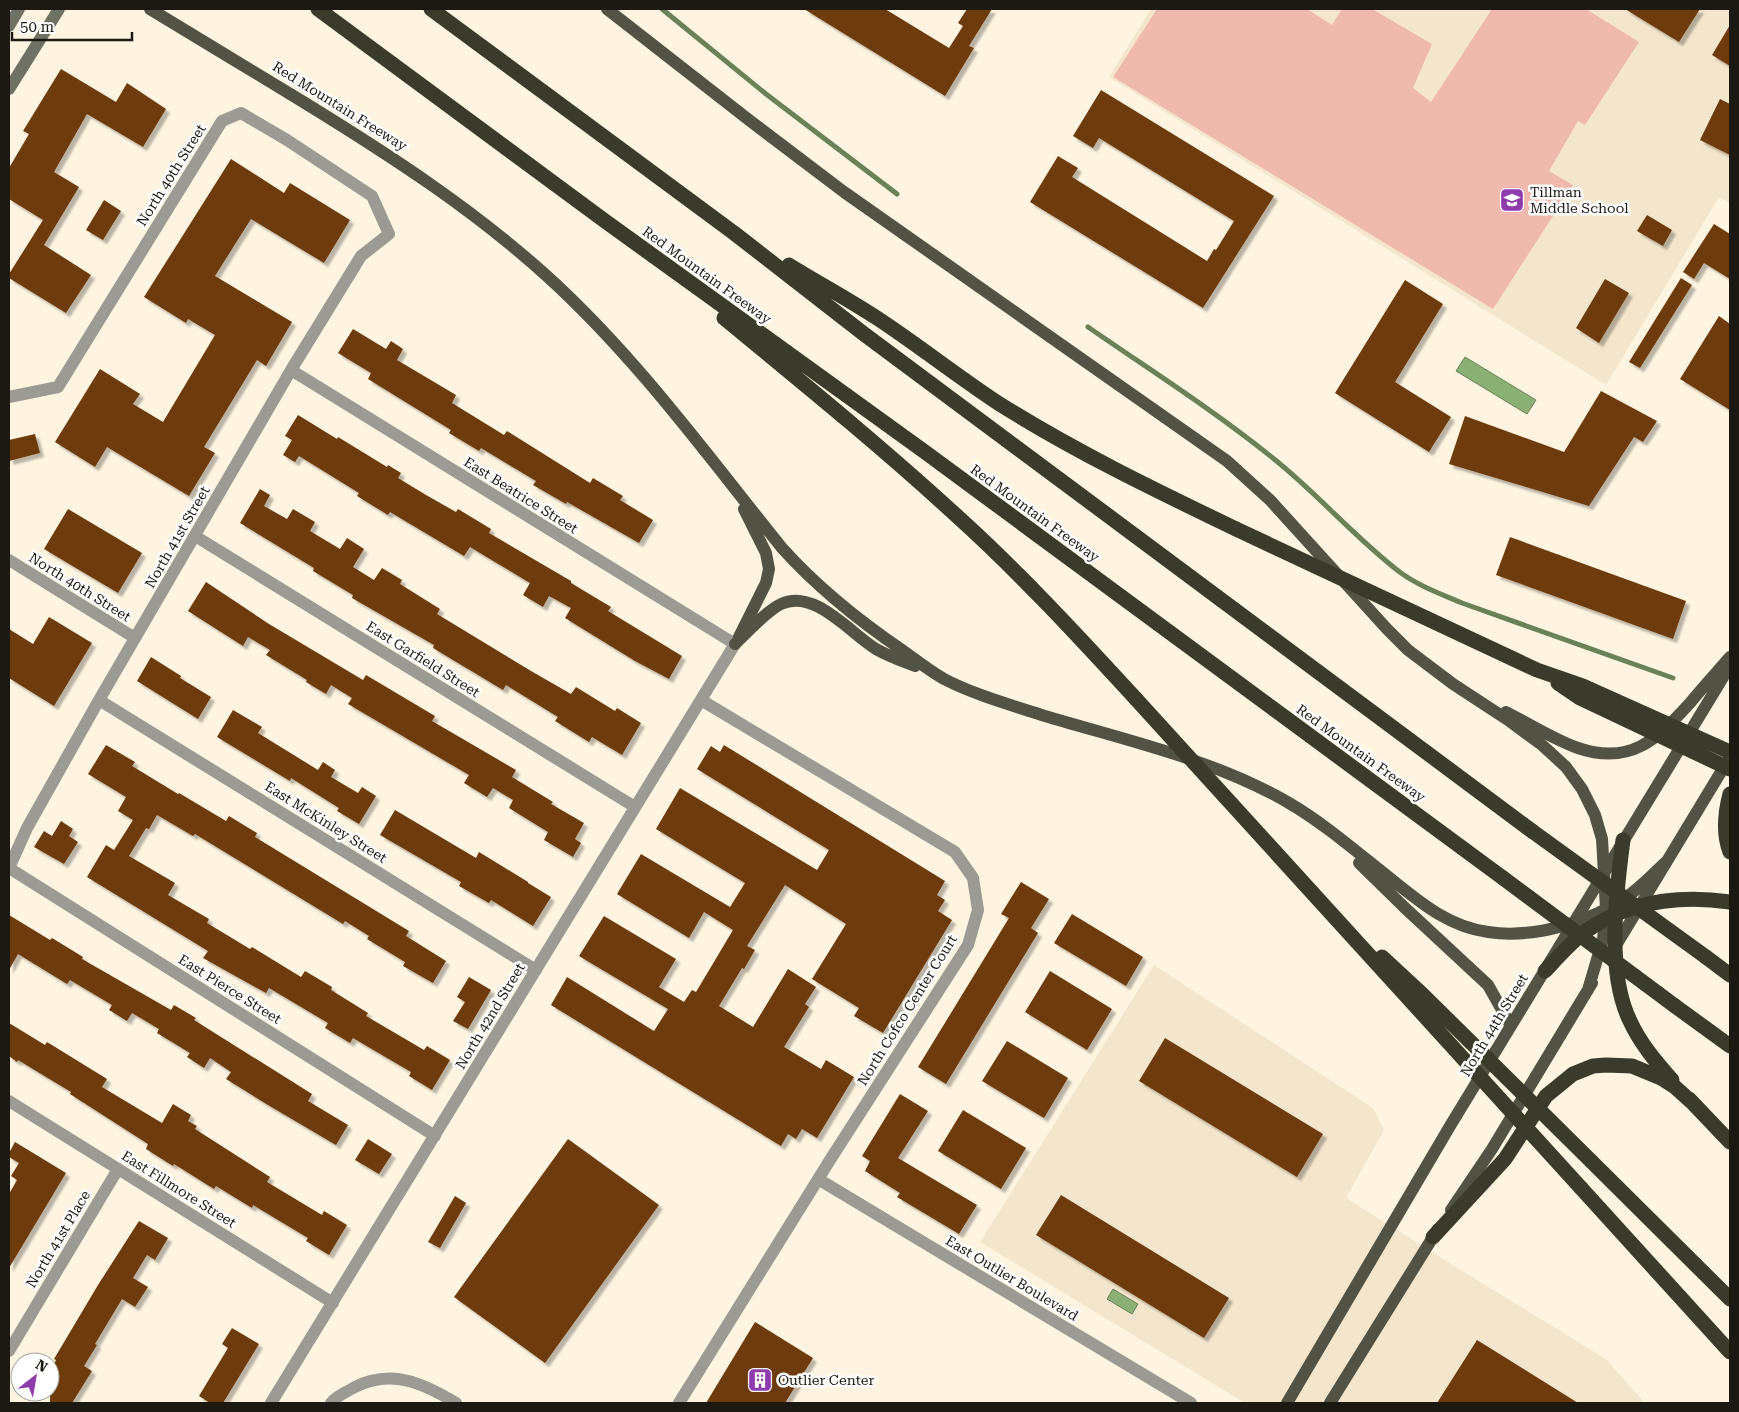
<svg xmlns="http://www.w3.org/2000/svg" width="1739" height="1412" viewBox="0 0 1739 1412" font-family="'Roboto Serif',serif">
	<style>
		.built { fill: #f4e6cc }
		.green { fill: #f0b9ad }
		.water { fill: #8ab075; stroke: #698257 }
		.lines { fill: none; stroke-linecap: round; stroke-linejoin: round }
		.stream { stroke: #698257; stroke-width: 5 }
		.building { fill: #6e3b09; filter: url(#shadow) }
		.street { stroke: #9b9b93; stroke-width: 12 }
		.secondary { stroke: #707165; stroke-width: 12 }
		.primary { stroke: #535345; stroke-width: 12 }
		.highway { stroke: #3a3b2a; stroke-width: 15 }
		.highway-bridge { stroke: #3a3b2a; stroke-width: 15 }
		.labels { text-anchor: middle; stroke-width: 5; stroke-linejoin: round; paint-order: stroke }
		.street-label { font-size: 14px; fill: #1c1812; stroke: #fff }
		.poi-label { font-size: 14px; fill: #1c1812; stroke: #fff; text-anchor: start }
	</style>
	<defs>
		<filter id="shadow"><feDropShadow dx="4" dy="4" stdDeviation="1" flood-color="#0004"/></filter>
	</defs>
	<rect width="100%" height="100%" fill="#fef4e0"/>
	<path class="built" d="M1151,9H1730V203L1719,197L1606,385L1109,77Z
		M1154,965L1373,1108L1384,1130L1346,1198L1472,1277L1606,1359L1645,1403H1245L980,1242Z"/>
	<path class="green" d="M1157,9H1307L1332,25L1342,9H1372L1432,44L1413,88L1431,102L1492,9H1586L1639,42L1585,125L1578,121L1549,171L1573,185L1493,309L1113,77Z"/>
	<path class="water" d="M1465,357L1536,400L1527,414L1456,371Z
		M1113,1289L1138,1304L1132,1314L1107,1299Z"/>
	<g class="lines">
		<path class="stream" d="M662,9L766,94L897,194
			M1088,327C1150,370 1215,411 1274,459C1318,494 1355,538 1401,573C1419,586 1441,594 1462,603L1673,678"/>
	</g>
	<path class="building" d="M804,9H885L949,48L963,26L958,23L967,9H992L969,46L974,48L945,96Z
		M1625,9H1700L1679,42Z
		M1730,25V66L1712,55Z
		M61,69L116,102L127,83L166,109L143,147L87,114L54,172L79,187L44,245L91,275L66,313L9,278V274L43,220L9,199V168L29,134L23,131Z
		M1101,90L1274,196L1203,308L1030,202L1058,156L1078,168L1072,177L1207,261L1214,249L1216,250L1234,221L1099,138L1093,148L1073,136Z
		M1720,99L1730,104V155L1700,140Z
		M231,159L284,193L290,183L350,220L324,263L251,219L215,276L292,322L266,366L257,360L204,447L215,453L189,496L107,447L95,467L55,442L100,369L140,394L133,404L163,422L215,335L188,319L186,323L144,297Z
		M104,200L121,211L103,240L86,230Z
		M1647,215L1672,230L1663,246L1637,231Z
		M1714,224L1730,234V279L1704,263L1694,279L1683,272Z
		M1681,278L1692,285L1640,368L1629,362Z
		M1605,279L1629,293L1599,343L1576,328Z
		M1405,280L1443,304L1395,382L1451,417L1429,452L1335,393Z
		M1719,316L1730,324V410L1680,379Z
		M353,329L386,349L391,341L403,349L397,360L456,395L452,403L504,435L507,431L590,483L593,478L623,496L620,500L653,520L639,543L567,502L566,504L533,485L536,481L481,448L479,451L449,433L451,430L368,379L371,373L338,353Z
		M1601,391L1657,421L1643,442L1634,437L1589,506L1449,464L1465,416L1564,452Z
		M298,415L337,439L338,437L387,467L388,465L401,473L398,478L426,495L456,512L458,509L491,529L489,533L571,581V583L611,607L608,611L682,656L669,679L635,661L565,618L571,608L549,596L543,607L523,595L530,583L470,547L464,556L390,512L388,515L357,496L359,493L299,456L295,462L283,455L292,440L285,436Z
		M35,434L40,453L9,461V440Z
		M260,489L270,495L264,506L287,519L293,509L315,522L310,531L340,549L347,538L364,549L353,567L374,580L382,568L402,580L400,584L440,609L437,614L531,671L571,694L576,687L615,711L617,708L641,723L622,755L592,737L589,742L555,721L558,717L506,685L503,690L433,648L434,645L352,598L353,595L313,571L314,568L240,523Z
		M68,509L142,553L118,593L44,549Z
		M1510,537L1686,601L1673,639L1496,575Z
		M206,582L269,624L363,680L366,675L435,716L432,721L516,770L512,777L553,802L551,804L584,823L575,839L581,843L573,857L544,840L548,832L509,808L513,800L493,788L487,797L464,783L469,775L348,704L352,698L331,685L326,694L306,682L307,680L266,655L270,650L248,637L243,646L188,611Z
		M49,617L92,643L54,706L9,678V629L33,644Z
		M151,657L181,676L180,678L211,697L198,719L137,681Z
		M233,710L262,727L258,733L318,770L323,762L335,770L331,777L358,793L362,787L376,796L359,824L337,811L339,808L291,778L290,781L217,737Z
		M106,745L135,762L132,766L178,794L179,793L226,821L229,816L257,833L255,837L409,931L406,936L446,961L433,983L403,966L405,962L367,939L369,936L345,921L343,924L195,834L193,836L157,815L149,829L146,828L129,856L175,883L168,895L209,919L207,923L250,949L252,947L301,977L305,971L332,987L331,990L368,1013L366,1016L424,1050L427,1046L450,1060L432,1090L409,1076L411,1072L353,1038L350,1043L325,1028L328,1023L269,988L266,993L203,958L208,951L87,877L106,845L114,850L133,820L118,811L126,797L88,774Z
		M724,745L945,881L937,895L945,900L938,911L952,920L883,1033L854,1016L859,1008L812,979L846,924L785,885L747,946L755,950L744,969L742,968L719,1006L753,1027L788,969L816,987L805,1004L809,1007L784,1047L821,1069L826,1060L854,1077L817,1138L802,1129L796,1139L788,1134L781,1146L551,1005L567,977L654,1031L668,1009L579,956L604,916L676,959L659,987L684,1002L692,990L696,992L733,930L704,912L689,938L617,894L641,854L730,907L745,883L656,829L680,788L817,870L829,850L697,769L711,746L720,752Z
		M395,810L476,858L479,852L528,882V883L551,897L533,926L491,900L489,903L459,886L461,882L380,835Z
		M61,821L73,829L69,836L78,842L64,864L34,847L44,831L52,836Z
		M1021,882L1049,899L1031,928L1038,933L946,1084L918,1067L1009,918L1001,914Z
		M1072,914L1143,957L1126,986L1054,943Z
		M9,915L50,940L52,938L83,957L82,959L171,1010L174,1005L196,1018L194,1020L312,1094L308,1101L348,1125L336,1145L268,1105L226,1079L231,1072L210,1058L204,1068L187,1057L190,1053L157,1033L159,1029L132,1013L127,1021L109,1010L112,1005L70,980L67,984L18,954L9,970Z
		M1050,971L1112,1009L1087,1050L1025,1012Z
		M469,977L491,990L468,1029L453,1021L465,1002L457,997Z
		M9,1023L45,1045L47,1042L107,1079L102,1087L162,1123L173,1104L191,1115L188,1121L197,1126L195,1129L270,1177L267,1182L322,1215L324,1211L347,1225L329,1255L306,1241L308,1238L253,1205L252,1208L216,1186L214,1189L174,1164L173,1166L146,1149L148,1144L70,1094L71,1092L18,1060L17,1062L9,1056Z
		M1165,1038L1323,1134L1297,1177L1139,1081Z
		M1007,1041L1068,1078L1044,1118L982,1081Z
		M900,1094L928,1111L898,1158L977,1205L959,1234L897,1197L900,1193L865,1171L870,1161L862,1156Z
		M963,1110L1026,1148L1001,1189L938,1151Z
		M368,1139L392,1154L379,1174L355,1160Z
		M568,1139L659,1205L545,1363L454,1297Z
		M15,1142L66,1173L9,1268V1194L17,1180L11,1176L19,1163L9,1157V1153Z
		M1061,1195L1229,1298L1204,1338L1036,1235Z
		M455,1196L466,1203L440,1248L428,1242Z
		M139,1221L168,1238L155,1260L147,1255L133,1278L148,1287L135,1307L122,1299L95,1344L97,1345L84,1366L92,1371L72,1403H50V1371L56,1360L54,1359L98,1285Z
		M755,1322L813,1358L785,1403H706Z
		M232,1328L259,1344L223,1403H210L199,1396L228,1348L222,1344Z
		M1477,1340L1578,1403H1437Z"/>
	<g class="lines">
		<path class="street" d="M9,397L58,387L222,121L241,113L287,140L372,196L389,234L361,256L291,370L99,700L27,828L9,868
			M195,536L635,807
			M9,560L135,638
			M99,700L536,970
			M9,868L435,1136
			M9,1101L333,1303
			M818,1179L1191,1403
			M9,1351L118,1169
			M271,1403L735,644L291,370
			M331,1403C336,1396 345,1393 353,1388C391,1368 423,1383 456,1403
			M679,1403L830,1160L968,945L978,910L973,878L955,852L701,700"/>
		<path class="secondary" d="M9,26L19,9
			M9,89L59,9"/>
		<path class="primary" d="M150,9C202,40 253,72 305,103C391,156 473,209 548,277C637,358 707,455 782,548C818,588 858,620 902,650C916,660 930,671 944,679C975,695 1011,705 1045,716C1125,740 1216,760 1289,803C1325,824 1358,853 1391,879C1421,903 1449,927 1488,932C1534,939 1591,922 1628,896C1642,886 1654,873 1666,862
			M607,9L749,120L844,192L1227,461L1270,500L1387,629L1408,650L1453,684L1508,720L1542,745L1566,767L1582,789L1595,815L1602,839L1606,909L1603,939L1588,990
			M739,637L766,583L769,569L766,553L744,509
			M735,644C748,632 765,612 781,604C814,588 850,633 876,649C888,656 902,661 915,666
			M1506,712C1530,724 1553,739 1578,748C1631,766 1657,739 1690,703C1703,687 1717,672 1730,657
			M1359,863L1404,907L1488,985L1511,1026
			M1615,947L1730,757
			M1451,1210L1492,1149L1592,983
			M1287,1403L1450,1126L1730,666
			M1330,1403L1438,1229"/>
		<path class="highway" d="M318,9L605,221L925,452L1503,878
			M431,9L734,233L864,334L1532,831
			M789,265C818,283 848,299 877,318C918,345 957,376 998,403C1074,451 1155,490 1236,529
			M724,318C803,383 883,448 958,517C1021,574 1079,637 1136,699
			M1730,794C1725,813 1723,834 1730,852
			M1623,840C1616,893 1606,972 1630,1021C1640,1043 1656,1062 1672,1080
			M1706,957L1730,975
			M1545,971C1558,957 1571,942 1586,931C1629,901 1680,895 1730,902
			M1675,1006L1730,1046
			M1689,1099L1730,1142
			M1591,1161L1730,1299
			M1581,1188L1730,1352
			M1433,1237L1505,1159L1546,1096L1573,1074L1593,1066L1606,1065L1632,1066L1661,1078L1675,1087L1696,1106"/>
		<path class="highway-bridge" d="M1236,529L1537,670L1583,686L1730,752
			M1558,683L1580,698L1730,769
			M1136,699L1581,1188
			M1532,831L1706,957
			M1503,878L1675,1006
			M1382,957L1423,995L1591,1161"/>
	</g>
	<defs>
		<symbol id="school-square" viewBox="-11 -11 22 22"><rect x="-9" y="-9" width="18" height="18" rx="4" fill="#8e3cab" stroke="#fff"/><path d="M0-5L7-2L0 1L-7-2ZM-4 1L0 2.5L4 1V4Q0 6-4 4Z" fill="#fff"/></symbol>
		<symbol id="building-square" viewBox="-11 -11 22 22"><rect x="-9" y="-9" width="18" height="18" rx="4" fill="#8e3cab" stroke="#fff"/><path d="M-4-6H4V6H1V3H-1V6H-4ZM-2.5-4.3h1.7v1.8h-1.7ZM.8-4.3h1.7v1.8H.8ZM-2.5-1h1.7V.8h-1.7ZM.8-1h1.7V.8H.8Z" fill="#fff"/></symbol>
	</defs>
	<g fill-rule="evenodd">
		<use href="#school-square" x="1498" y="186" width="28" height="28"/>
		<use href="#building-square" x="746" y="1366" width="28" height="28"/>
	</g>
	<g class="labels">
		<g class="street-label">
			<text transform="translate(340 106) rotate(32)" y="5">Red Mountain Freeway</text>
			<text transform="translate(171 175) rotate(-58)" y="5">North 40th Street</text>
			<text transform="translate(707 275) rotate(36)" y="5">Red Mountain Freeway</text>
			<text transform="translate(521 495) rotate(32)" y="5">East Beatrice Street</text>
			<text transform="translate(1035 513) rotate(36)" y="5">Red Mountain Freeway</text>
			<text transform="translate(177 537) rotate(-60)" y="5">North 41st Street</text>
			<text transform="translate(80 587) rotate(32)" y="5">North 40th Street</text>
			<text transform="translate(423 659) rotate(32)" y="5">East Garfield Street</text>
			<text transform="translate(1361 753) rotate(36)" y="5">Red Mountain Freeway</text>
			<text transform="translate(326 822) rotate(32)" y="5">East McKinley Street</text>
			<text transform="translate(230 989) rotate(32)" y="5">East Pierce Street</text>
			<text transform="translate(907 1010) rotate(-58)" y="5">North Cofco Center Court</text>
			<text transform="translate(490 1016) rotate(-59)" y="5">North 42nd Street</text>
			<text transform="translate(1494 1025) rotate(-59)" y="5">North 44th Street</text>
			<text transform="translate(179 1189) rotate(32)" y="5">East Fillmore Street</text>
			<text transform="translate(58 1239) rotate(-59)" y="5">North 41st Place</text>
			<text transform="translate(1012 1278) rotate(31)" y="5">East Outlier Boulevard</text>
		</g>
		<g class="poi-label">
			<text x="1530" y="197">Tillman<tspan x="1530" dy="16">Middle School</tspan></text>
			<text x="778" y="1385">Outlier Center</text>
		</g>
	</g>
	<rect width="1739" height="1412" fill="none" stroke="#1c1812" stroke-width="20"/>
	<g transform="translate(35 1377) rotate(31)"><circle r="24" fill="#ffffff" stroke="#a4a3a0"/>
	<path d="M0-4L9 19L0 12L-9 19Z" fill="#8e3cab"/>
	<text y="-8" font-size="14" font-weight="bold" text-anchor="middle" fill="#1c1812">N</text>
	</g>
	<path d="M12 32v8h120v-8" fill="none" stroke="#1c1812" stroke-width="2.5"/>
	<text x="20" y="32" font-size="15" fill="#1c1812" stroke="#ffffff" stroke-width="4" paint-order="stroke">50 m</text>
</svg>
